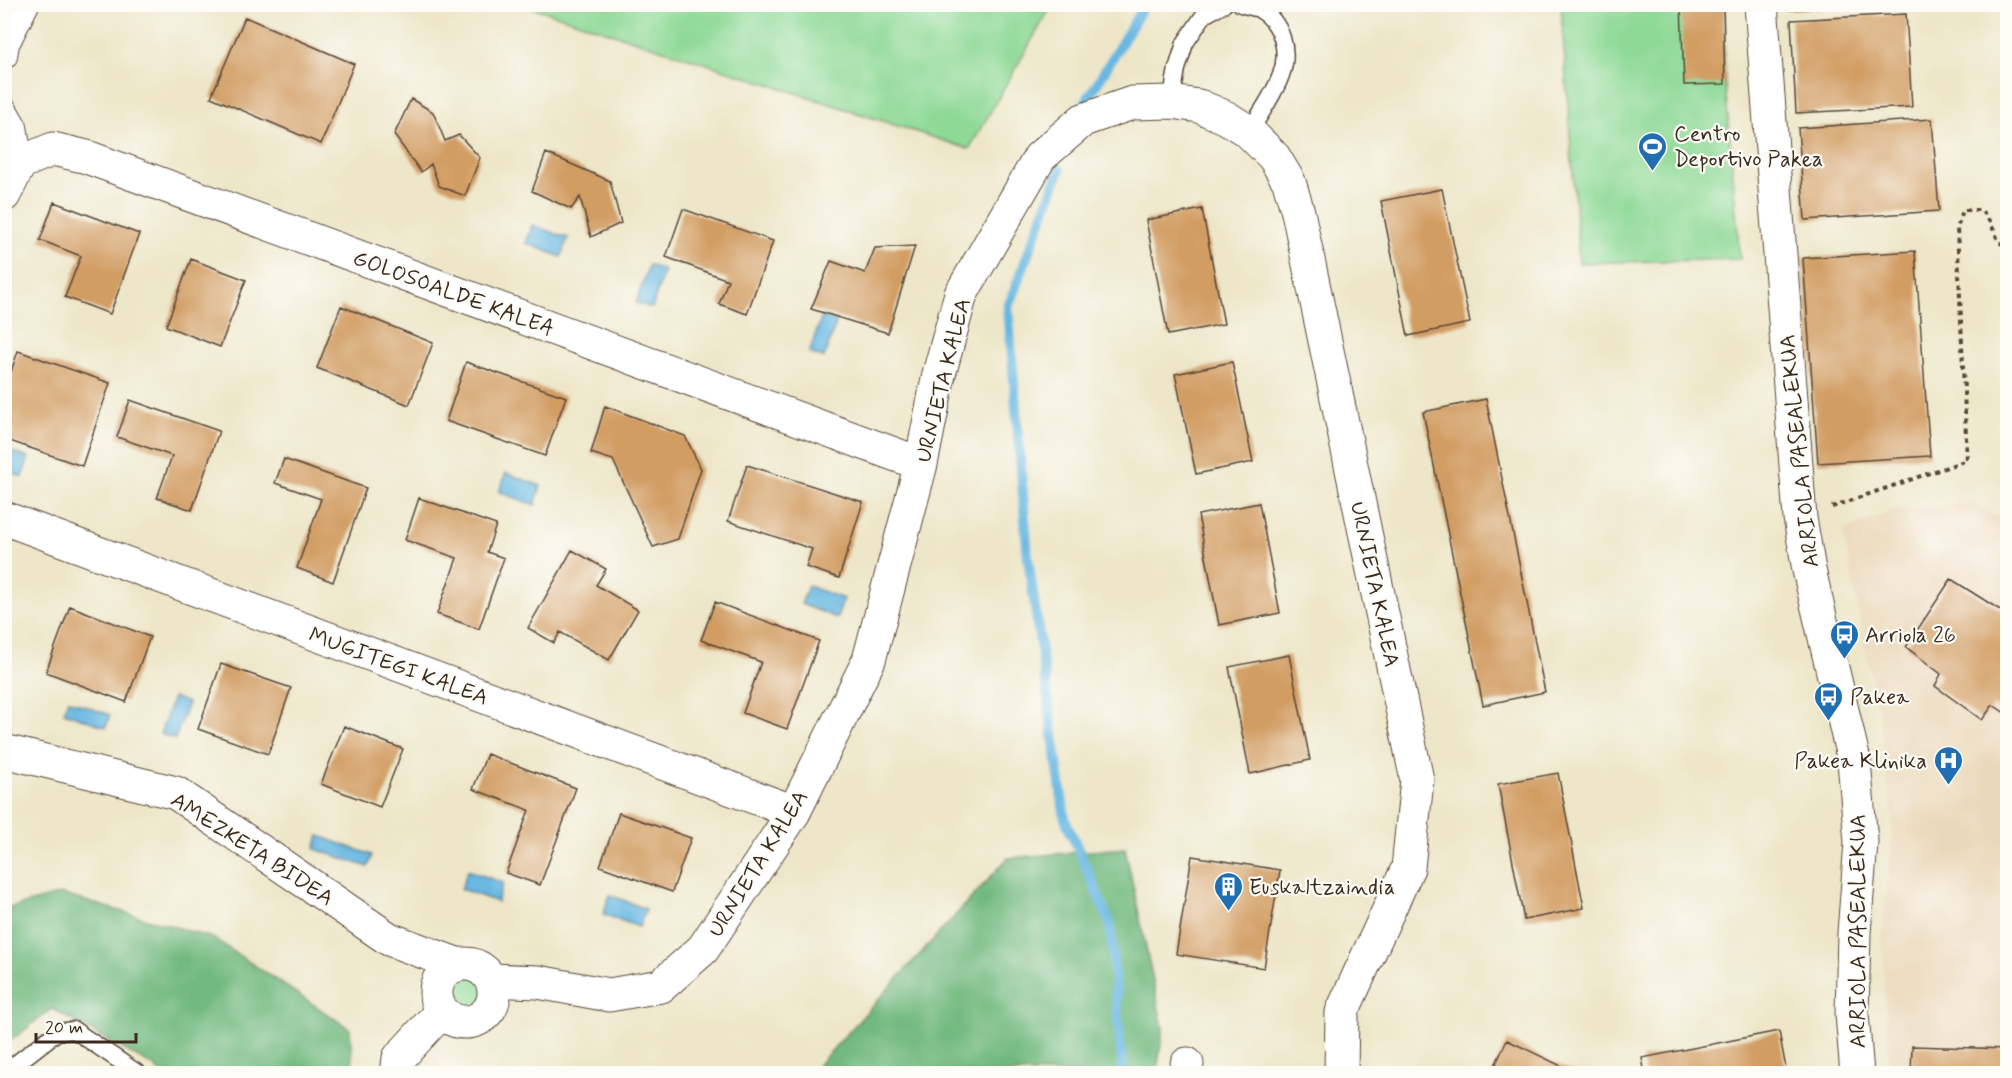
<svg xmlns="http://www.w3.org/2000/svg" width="2012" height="1078" viewBox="0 0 2012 1078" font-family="Mynerve,sans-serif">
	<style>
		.built { fill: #ebd8ba }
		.green { fill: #8ed996; stroke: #64825a; stroke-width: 1.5 }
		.forest { fill: #72b97f; stroke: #56724e; stroke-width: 1.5 }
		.water { fill: #67b8e2; stroke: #517180; stroke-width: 1.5 }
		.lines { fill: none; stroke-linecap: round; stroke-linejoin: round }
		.stream { stroke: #67b8e2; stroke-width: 10 }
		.building { fill: #d29d64 }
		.service-casing { stroke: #564638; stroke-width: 19 }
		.pedestrian-casing { stroke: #564638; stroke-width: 28 }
		.minor-casing { stroke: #564638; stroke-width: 35 }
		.path { stroke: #564638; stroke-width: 4; stroke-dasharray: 4.5 4.5; stroke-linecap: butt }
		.service { stroke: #fff; stroke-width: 16 }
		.pedestrian { stroke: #fff; stroke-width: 26 }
		.minor { stroke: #fff; stroke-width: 33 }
		.labels { text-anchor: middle; stroke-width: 4.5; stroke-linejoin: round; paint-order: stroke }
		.poi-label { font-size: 22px; fill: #3b2a1e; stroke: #fdfcf7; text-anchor: start }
		.street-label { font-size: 22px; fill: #3b2a1e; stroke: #fdfcf7 }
	</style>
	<rect width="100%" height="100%" fill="#fdfcf7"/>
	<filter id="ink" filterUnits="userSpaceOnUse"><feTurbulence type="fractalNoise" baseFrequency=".0167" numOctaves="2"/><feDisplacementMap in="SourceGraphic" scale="12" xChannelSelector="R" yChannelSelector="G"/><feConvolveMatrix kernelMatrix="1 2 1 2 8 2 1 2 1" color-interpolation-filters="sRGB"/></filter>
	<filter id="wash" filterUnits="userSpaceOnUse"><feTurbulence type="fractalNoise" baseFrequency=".008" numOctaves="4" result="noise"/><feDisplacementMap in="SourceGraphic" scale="24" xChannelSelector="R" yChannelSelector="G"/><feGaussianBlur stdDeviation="1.35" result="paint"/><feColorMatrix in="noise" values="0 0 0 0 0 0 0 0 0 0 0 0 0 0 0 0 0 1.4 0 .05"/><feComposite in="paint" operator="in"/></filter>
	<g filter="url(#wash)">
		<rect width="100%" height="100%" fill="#ede6c8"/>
		<path class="built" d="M1971,503L2007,522V1073H1889L1882,937L1893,820L1879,715L1843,532L1894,510Z"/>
		<path class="green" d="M525,5H1052L969,149Z
			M1561,5H1723L1725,84L1740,259L1579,263Z
			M446 994a20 20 0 1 1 40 0a20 20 0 1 1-40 0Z"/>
		<path class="forest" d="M1125,848L1163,1028L1157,1073H811L1008,858Z
			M61,894L213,938L350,1029L353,1073H160L155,1067L52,1009L5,1045V909Z"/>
		<path class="water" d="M532,225L568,238L561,257L526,243Z
			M649,265L664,271L652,308L636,303Z
			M822,316L837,321L824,358L809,353Z
			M4,449L29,458L22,477L5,470Z
			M506,473L541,486L535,505L499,492Z
			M808,586L844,599L837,618L801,604Z
			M173,697L188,703L175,739L160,734Z
			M68,700L110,715L106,727L64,712Z
			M319,836L372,855L368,867L315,849Z
			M468,870L503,883L497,902L461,889Z
			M610,895L646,909L639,927L603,914Z"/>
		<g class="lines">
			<path class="stream" d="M1084,105L1145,4
				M1060,170L1008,307L1028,558L1065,819L1110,923L1122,1066L1119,1074"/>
		</g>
		<g id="blocks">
			<path class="building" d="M1681,4H1723L1725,84L1684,85Z
				M1790,4H1839V6L1790,10Z
				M1906,14L1912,107L1796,113L1791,20Z
				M245,17L354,64L321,144L211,97Z
				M411,99L433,112L445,141L459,135L480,158L465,196L439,186L431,164L421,172L394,135Z
				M1932,119L1939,211L1805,220L1798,128Z
				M546,153L610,181L621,223L591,237L580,197L571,209L532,191Z
				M1442,189L1470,323L1408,336L1381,201Z
				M54,202L139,234L110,314L65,297L81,256L40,240Z
				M683,209L773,241L747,314L719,304L728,280L666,257Z
				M1202,209L1224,324L1168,335L1146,220Z
				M915,246L888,333L811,309L831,261L865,273L875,248Z
				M1915,251L1930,456L1818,463L1803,258Z
				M191,259L246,280L220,347L166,326Z
				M341,306L433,343L409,405L317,368Z
				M18,351L110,383L82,466L4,439V392Z
				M466,362L566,397L545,456L446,421Z
				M1232,362L1253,462L1196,474L1175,374Z
				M1486,399L1545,692L1483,705L1423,412Z
				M130,400L219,431L192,510L157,498L172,456L117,437Z
				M605,406L685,436L701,469L678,539L653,547L613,460L591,453Z
				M284,459L366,488L333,582L297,568L321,499L275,483Z
				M747,465L863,502L839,578L806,567L812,549L728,521Z
				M419,498L496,525L487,552L504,558L479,629L437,614L457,558L405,540Z
				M1259,503L1280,613L1219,625L1198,515Z
				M572,550L606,569L596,585L638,610L609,660L560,632L554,643L528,628Z
				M1951,579L2008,615V715L1993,705L1982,720L1935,686L1941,674L1906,647Z
				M715,602L819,641L787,729L743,713L761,662L701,640Z
				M70,606L150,637L126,702L46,672Z
				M1289,655L1310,760L1250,774L1229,667Z
				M221,664L291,688L268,754L198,729Z
				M344,726L403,749L380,807L321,784Z
				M487,754L576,788L540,885L506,873L529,810L473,789Z
				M1558,773L1584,908L1524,920L1498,784Z
				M619,813L691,838L672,892L600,866Z
				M1192,856L1280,870L1264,968L1176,954Z
				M1779,1031L1787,1074H1645L1642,1058Z
				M1507,1040L1578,1074H1491Z
				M1912,1046L2008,1049V1074H1911Z"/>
		</g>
	</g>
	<g filter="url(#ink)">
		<use href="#blocks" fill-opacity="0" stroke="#564638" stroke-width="1.5"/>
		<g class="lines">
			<defs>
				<path id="service" d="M1241,4C1246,6 1254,7 1259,9C1282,22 1290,51 1281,75C1274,95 1260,114 1249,132
					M1171,102L1177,69L1185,43L1204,15L1224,4
					M4,1073L57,1032L74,1030L139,1074"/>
				<path id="pedestrian" d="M4,56L6,44L26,4
					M4,110L14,127L20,163"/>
				<path id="minor" d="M1761,4L1800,518L1809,570L1854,761L1861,842L1854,933L1852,1014L1857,1074
					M4,195L20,163L53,149L87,157L921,464
					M4,518L794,812
					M4,751L176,793L389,939L456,964
					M436 993a29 29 0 1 1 58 0a29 29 0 1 1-58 0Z
					M492,980L538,982L609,995L661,986L703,949L794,812L869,660L921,464L939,374L961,294L1040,157L1083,120L1132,103L1171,102L1199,106L1227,118L1249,132L1274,157L1289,182L1298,212L1417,780L1408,868L1342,1012L1341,1074
					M397,1074L399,1058L441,1012
					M1186,1074L1187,1064"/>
			</defs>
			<use href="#service" class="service-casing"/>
			<use href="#pedestrian" class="pedestrian-casing"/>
			<use href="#minor" class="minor-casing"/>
			<path class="path" d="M1832,507L1967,460L1957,228L1963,210H1981L1990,222L1999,242L2008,247"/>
			<use href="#service" class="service"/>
			<use href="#pedestrian" class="pedestrian"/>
			<use href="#minor" class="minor"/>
		</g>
	</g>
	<defs>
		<symbol id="stadium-pin" viewBox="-11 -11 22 30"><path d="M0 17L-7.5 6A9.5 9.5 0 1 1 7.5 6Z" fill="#1f6fb2" stroke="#fdfcf7"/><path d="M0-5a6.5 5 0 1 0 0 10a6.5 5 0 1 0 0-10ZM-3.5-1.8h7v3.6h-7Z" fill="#fff"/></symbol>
		<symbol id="bus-pin" viewBox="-11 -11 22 30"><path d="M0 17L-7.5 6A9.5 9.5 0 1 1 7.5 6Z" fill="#1f6fb2" stroke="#fdfcf7"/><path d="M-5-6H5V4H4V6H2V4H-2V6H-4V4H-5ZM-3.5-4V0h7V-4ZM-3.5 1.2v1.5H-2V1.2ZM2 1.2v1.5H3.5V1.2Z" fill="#fff"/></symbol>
		<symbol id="hospital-pin" viewBox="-11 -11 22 30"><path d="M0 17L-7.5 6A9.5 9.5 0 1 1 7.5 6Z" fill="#1f6fb2" stroke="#fdfcf7"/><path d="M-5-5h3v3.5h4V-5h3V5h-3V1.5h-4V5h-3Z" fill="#fff"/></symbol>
		<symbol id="building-pin" viewBox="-11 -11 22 30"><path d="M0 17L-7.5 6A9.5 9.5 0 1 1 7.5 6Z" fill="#1f6fb2" stroke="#fdfcf7"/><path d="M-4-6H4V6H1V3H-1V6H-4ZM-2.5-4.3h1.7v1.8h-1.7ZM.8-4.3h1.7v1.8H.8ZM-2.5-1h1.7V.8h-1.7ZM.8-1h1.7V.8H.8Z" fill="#fff"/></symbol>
	</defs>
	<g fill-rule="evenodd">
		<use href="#stadium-pin" x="1636" y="130" width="33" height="45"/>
		<use href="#bus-pin" x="1828" y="618" width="33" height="45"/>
		<use href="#bus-pin" x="1812" y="680" width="33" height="45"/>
		<use href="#hospital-pin" x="1932" y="744" width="33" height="45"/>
		<use href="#building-pin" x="1212" y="870" width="33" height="45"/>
	</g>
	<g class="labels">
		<g class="poi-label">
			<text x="1674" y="141">Centro<tspan x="1674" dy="25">Deportivo Pakea</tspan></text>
			<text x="1865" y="642">Arriola 26</text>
			<text x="1850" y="704">Pakea</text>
			<text x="1927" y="768" text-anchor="end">Pakea Klinika</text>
			<text x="1249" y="894">Euskaltzaindia</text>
		</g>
		<g class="street-label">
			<text transform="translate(454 292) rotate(20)" y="8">GOLOSOALDE KALEA</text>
			<text transform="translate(942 380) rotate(-76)" y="8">URNIETA KALEA</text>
			<text transform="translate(1798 451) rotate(-96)" y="8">ARRIOLA PASEALEKUA</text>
			<text transform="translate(1376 584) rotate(78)" y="8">URNIETA KALEA</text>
			<text transform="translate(399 665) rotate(20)" y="8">MUGITEGI KALEA</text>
			<text transform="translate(253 848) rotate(33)" y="8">AMEZKETA BIDEA</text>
			<text transform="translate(757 863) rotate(-58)" y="8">URNIETA KALEA</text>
			<text transform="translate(1857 931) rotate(-90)" y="8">ARRIOLA PASEALEKUA</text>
		</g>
	</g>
	<rect width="2012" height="1078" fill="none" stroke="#fdfcf7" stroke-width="24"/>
	<path d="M36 1033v9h100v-9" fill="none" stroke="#3b2a1e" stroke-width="3"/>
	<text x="45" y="1033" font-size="18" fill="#3b2a1e" stroke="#fdfcf7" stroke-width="4.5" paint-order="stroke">20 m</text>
</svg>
